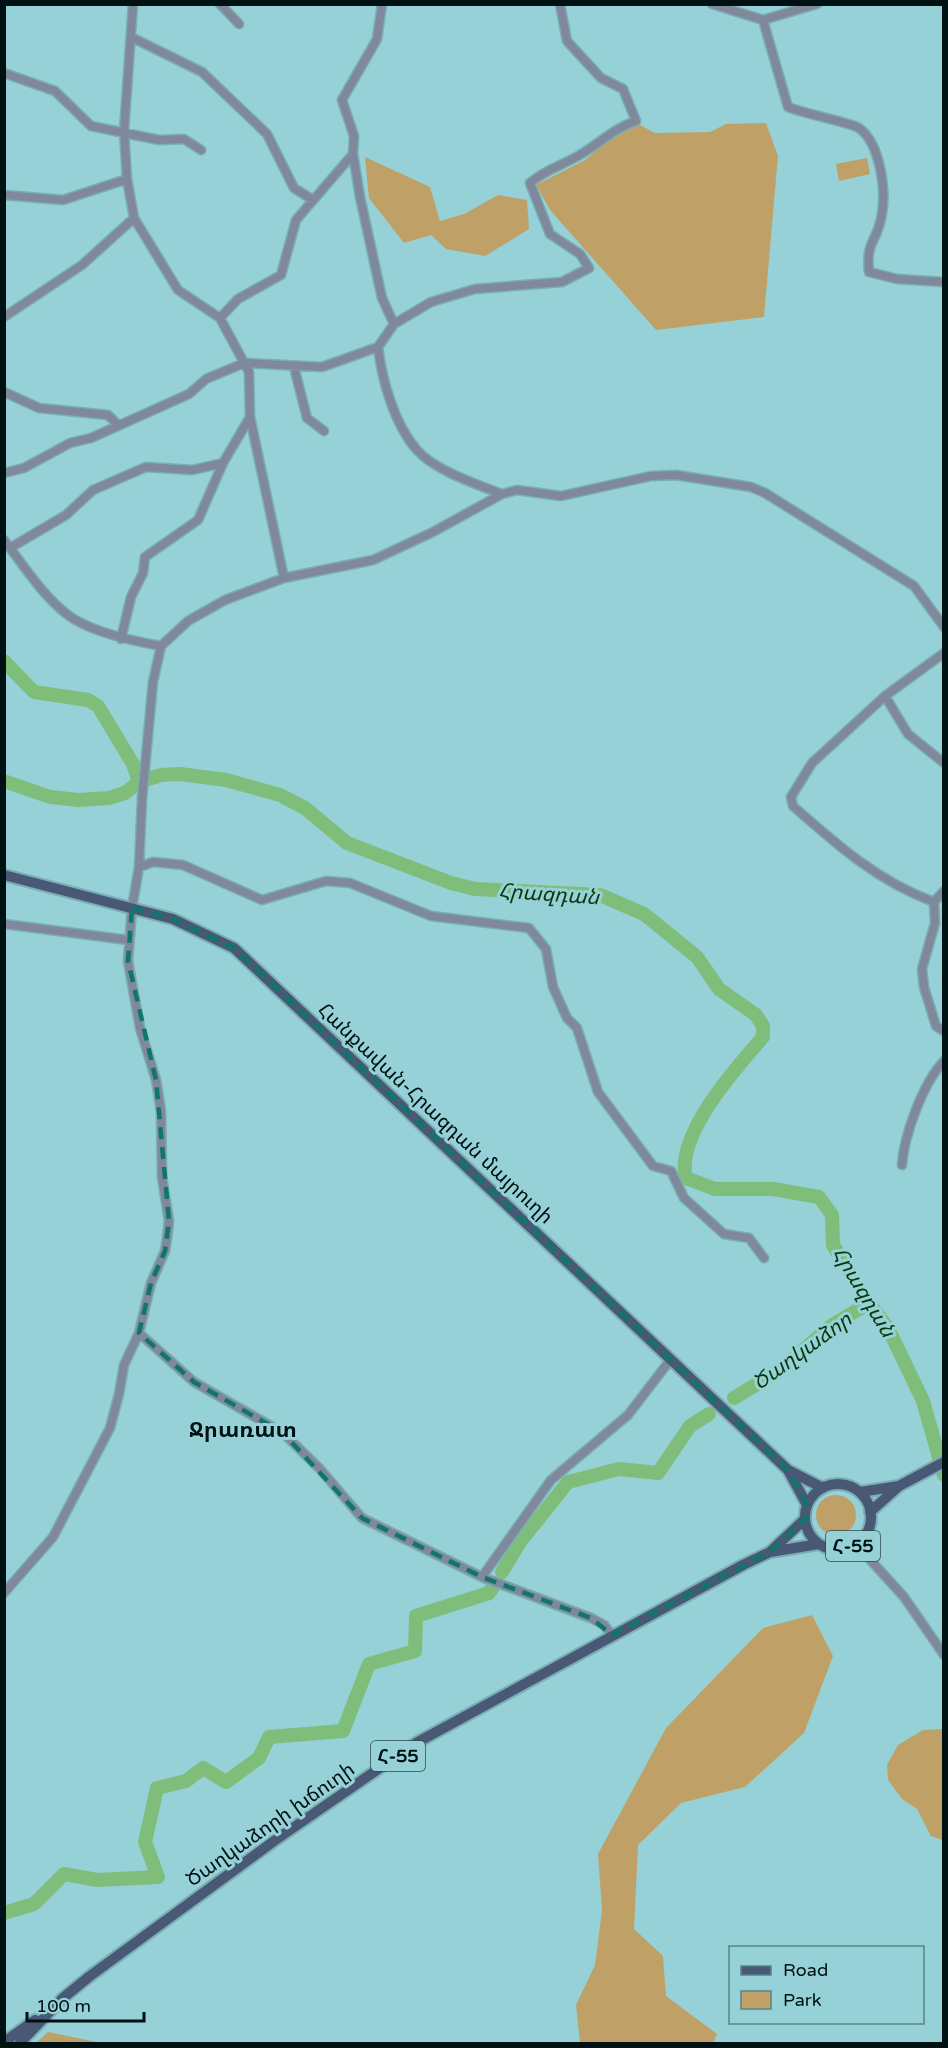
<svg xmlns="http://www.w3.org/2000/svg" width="948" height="2048" viewBox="0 0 948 2048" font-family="'Varela Round','Noto Sans Armenian',sans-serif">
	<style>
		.green { fill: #bfa167 }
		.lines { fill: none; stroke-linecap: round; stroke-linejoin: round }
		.river { stroke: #7fbe7a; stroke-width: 14 }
		.minor-casing { stroke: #7aaeb4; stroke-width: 11 }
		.major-casing { stroke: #7aaeb4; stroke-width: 14 }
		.minor { stroke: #80899b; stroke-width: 8 }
		.major { stroke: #485875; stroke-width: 10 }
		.marked { fill: none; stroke: #0f766e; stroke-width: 4.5; stroke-dasharray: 12 8; stroke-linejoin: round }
		.labels { text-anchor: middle; stroke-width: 6; stroke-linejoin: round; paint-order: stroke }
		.shield { fill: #95d1d7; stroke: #2d4b4e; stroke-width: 1.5 }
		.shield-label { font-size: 18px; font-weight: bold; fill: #001113 }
		.street-label { font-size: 20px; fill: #001113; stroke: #95d1d7 }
		.water-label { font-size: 21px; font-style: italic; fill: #0a380a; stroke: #95d1d7 }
		.quarter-label { font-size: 22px; font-weight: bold; fill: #001113; stroke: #95d1d7 }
	</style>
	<rect width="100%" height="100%" fill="#95d1d7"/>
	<path class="green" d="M766,123L778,156L764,317L656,330L550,210L536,185L585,160L625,127L640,125L655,133L710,132L726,124Z
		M365,157L430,187L440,221L464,214L498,195L527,200L529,229L485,256L446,249L431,235L404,243L369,198Z
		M867,158L870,174L839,181L836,164Z
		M816 1515a20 20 0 1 1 40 0a20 20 0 1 1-40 0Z
		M812,1615L833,1656L804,1733L745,1787L681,1803L638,1845L634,1929L663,1956L666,1996L717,2034L713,2043H580L576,2005L595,1965L602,1910L598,1854L666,1728L763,1628Z
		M943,1729L944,1839L943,1840L931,1836L917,1809L902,1799L888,1780L887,1765L898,1745L923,1730Z
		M48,2032L102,2043H36Z"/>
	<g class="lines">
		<path class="river" d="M4,661L34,692L88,700L98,706L133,764L139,782
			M4,781L50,797L79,800L109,798L125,793L139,782L161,775L180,774L226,780L280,795L305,808L347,843L451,883L475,889L600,895L644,914L697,957L719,989L756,1015L763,1026V1037C736,1068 675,1135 686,1178L715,1189H773L819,1197L832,1215L833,1245L869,1303L888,1328L923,1401L944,1475
			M734,1398L780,1370L831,1326L869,1303
			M502,1572L520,1542L568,1482L619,1469L658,1473L690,1426L709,1414
			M4,1913L34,1904L64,1874L97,1880L158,1877L145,1842L157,1788L186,1781L203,1768L226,1782L259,1758L269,1737L343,1731L369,1664L415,1651L416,1616L489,1593L493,1587"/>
		<defs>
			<path id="minor" d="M133,4L124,131L127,179L134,218L178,290L220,318L249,372L250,417L284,578
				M220,4L239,24
				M382,4L377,39L342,100L354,136L353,154L360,197L382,298L394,324
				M712,4L763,20L817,4
				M763,20L788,107C804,114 850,122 859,128C881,144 887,194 881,219C876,243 866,241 869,272L897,279L944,282
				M131,37L202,72L267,134L294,188L313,200
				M4,73L55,91L91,126L159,140L184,139L201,150
				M4,195L63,200L127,179
				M4,317L82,265L134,218
				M220,318L238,299L281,275L296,220L353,154
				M294,367L307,418L324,431
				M4,392L39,408L108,415L118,425
				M4,473L24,468L70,443L91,438L189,394L206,379L244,363L322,367L378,347
				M502,494C478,485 434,470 417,450C394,424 382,380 378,347L394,324L431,302L475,289L562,282L589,268L580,254L550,234L530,183C546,169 566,164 583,153C602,141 615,128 636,121L623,89L601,78L567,41L560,4
				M4,540C24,566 42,595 68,615C90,632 133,641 161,646
				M10,548L66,515L93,490L146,467L192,470L223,463
				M121,639L131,597L143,573L145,557L198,520L223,463L250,417
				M885,696L908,734L944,763
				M139,867L153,862L183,865L262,900L326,881L350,883L431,916L529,928L546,949L553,987L567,1018L577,1028L598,1092L653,1166L671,1171L684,1198L724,1234L749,1238L764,1258
				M944,891L934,902L935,923L922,969L924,987L936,1026L944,1031
				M934,902C879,882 837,845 793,806L791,797L812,763L885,696L944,653
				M4,924L128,940
				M902,1165C904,1135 923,1083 944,1061
				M139,1333L194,1382L283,1433L320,1469L362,1518L482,1577L591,1618L604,1625L612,1635
				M856,1544L904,1597L944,1655
				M482,1577L551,1480L628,1415L671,1359
				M4,1593L53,1537L110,1428L119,1394L124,1365L139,1333L151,1283L165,1251L167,1238L169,1221L162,1177L161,1111L156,1080L140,1028L128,961L132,908L139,867L142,799L153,682L161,646L188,621L225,600L284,578L373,560L433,532L502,494L517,490L561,496L651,476L676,475L751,487L765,493L914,586L944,627"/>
			<path id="major" d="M4,875L173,919L234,948L788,1470L823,1488
				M788,1470L807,1505
				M805 1517a33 33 0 1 1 66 0a33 33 0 1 1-66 0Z
				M860,1492L899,1486
				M870,1512L899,1486L944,1462
				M771,1551L805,1519
				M4,2042L35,2020
				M19,2044L63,1998L90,1976L274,1841L416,1743L743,1565L770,1552L819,1544"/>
		</defs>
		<use href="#minor" class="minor-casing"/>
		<use href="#major" class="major-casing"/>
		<use href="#minor" class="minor"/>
		<use href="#major" class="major"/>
	</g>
	<path class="marked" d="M132,908L173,919L234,948L788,1470L807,1505L805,1519L770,1552L612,1635L591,1618L482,1577L362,1518L283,1433L194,1382L139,1333L151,1283L165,1251L169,1221L156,1080L128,961Z"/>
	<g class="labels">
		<g class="shield">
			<rect x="826" y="1531" width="54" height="30" rx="4.5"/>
			<rect x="371" y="1741" width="54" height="30" rx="4.5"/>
		</g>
		<g class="shield-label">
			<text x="853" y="1552">Հ-55</text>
			<text x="398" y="1762">Հ-55</text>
		</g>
		<g class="street-label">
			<text transform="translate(436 1113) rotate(43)" y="7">Հանքավան-Հրազդան մայրուղի</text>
			<text transform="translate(270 1824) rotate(-35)" y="7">Ծաղկաձորի խճուղի</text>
		</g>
		<g class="water-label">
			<text transform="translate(549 894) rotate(4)" y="7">Հրազդան</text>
			<text transform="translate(864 1292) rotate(59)" y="7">Հրազդան</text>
			<text transform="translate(802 1351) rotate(-36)" y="7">Ծաղկաձոր</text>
		</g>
		<g class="quarter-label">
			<text x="243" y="1437">Ջրառատ</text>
		</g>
	</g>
	<rect width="948" height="2048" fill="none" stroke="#001113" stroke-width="12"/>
	<rect x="729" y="1946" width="195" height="78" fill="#95d1d7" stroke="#598489" stroke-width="1.5"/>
	<rect x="741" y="1966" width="30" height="9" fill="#485875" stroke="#598489" stroke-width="1.5"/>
	<text x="783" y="1976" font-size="18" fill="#001113">Road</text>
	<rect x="741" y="1991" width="30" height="18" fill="#bfa167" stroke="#598489" stroke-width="1.5"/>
	<text x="783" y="2006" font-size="18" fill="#001113">Park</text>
	<path d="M27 2012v9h117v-9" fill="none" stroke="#001113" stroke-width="3"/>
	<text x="36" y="2012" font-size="18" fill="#001113" stroke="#95d1d7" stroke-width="4.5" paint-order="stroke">100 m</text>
</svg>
